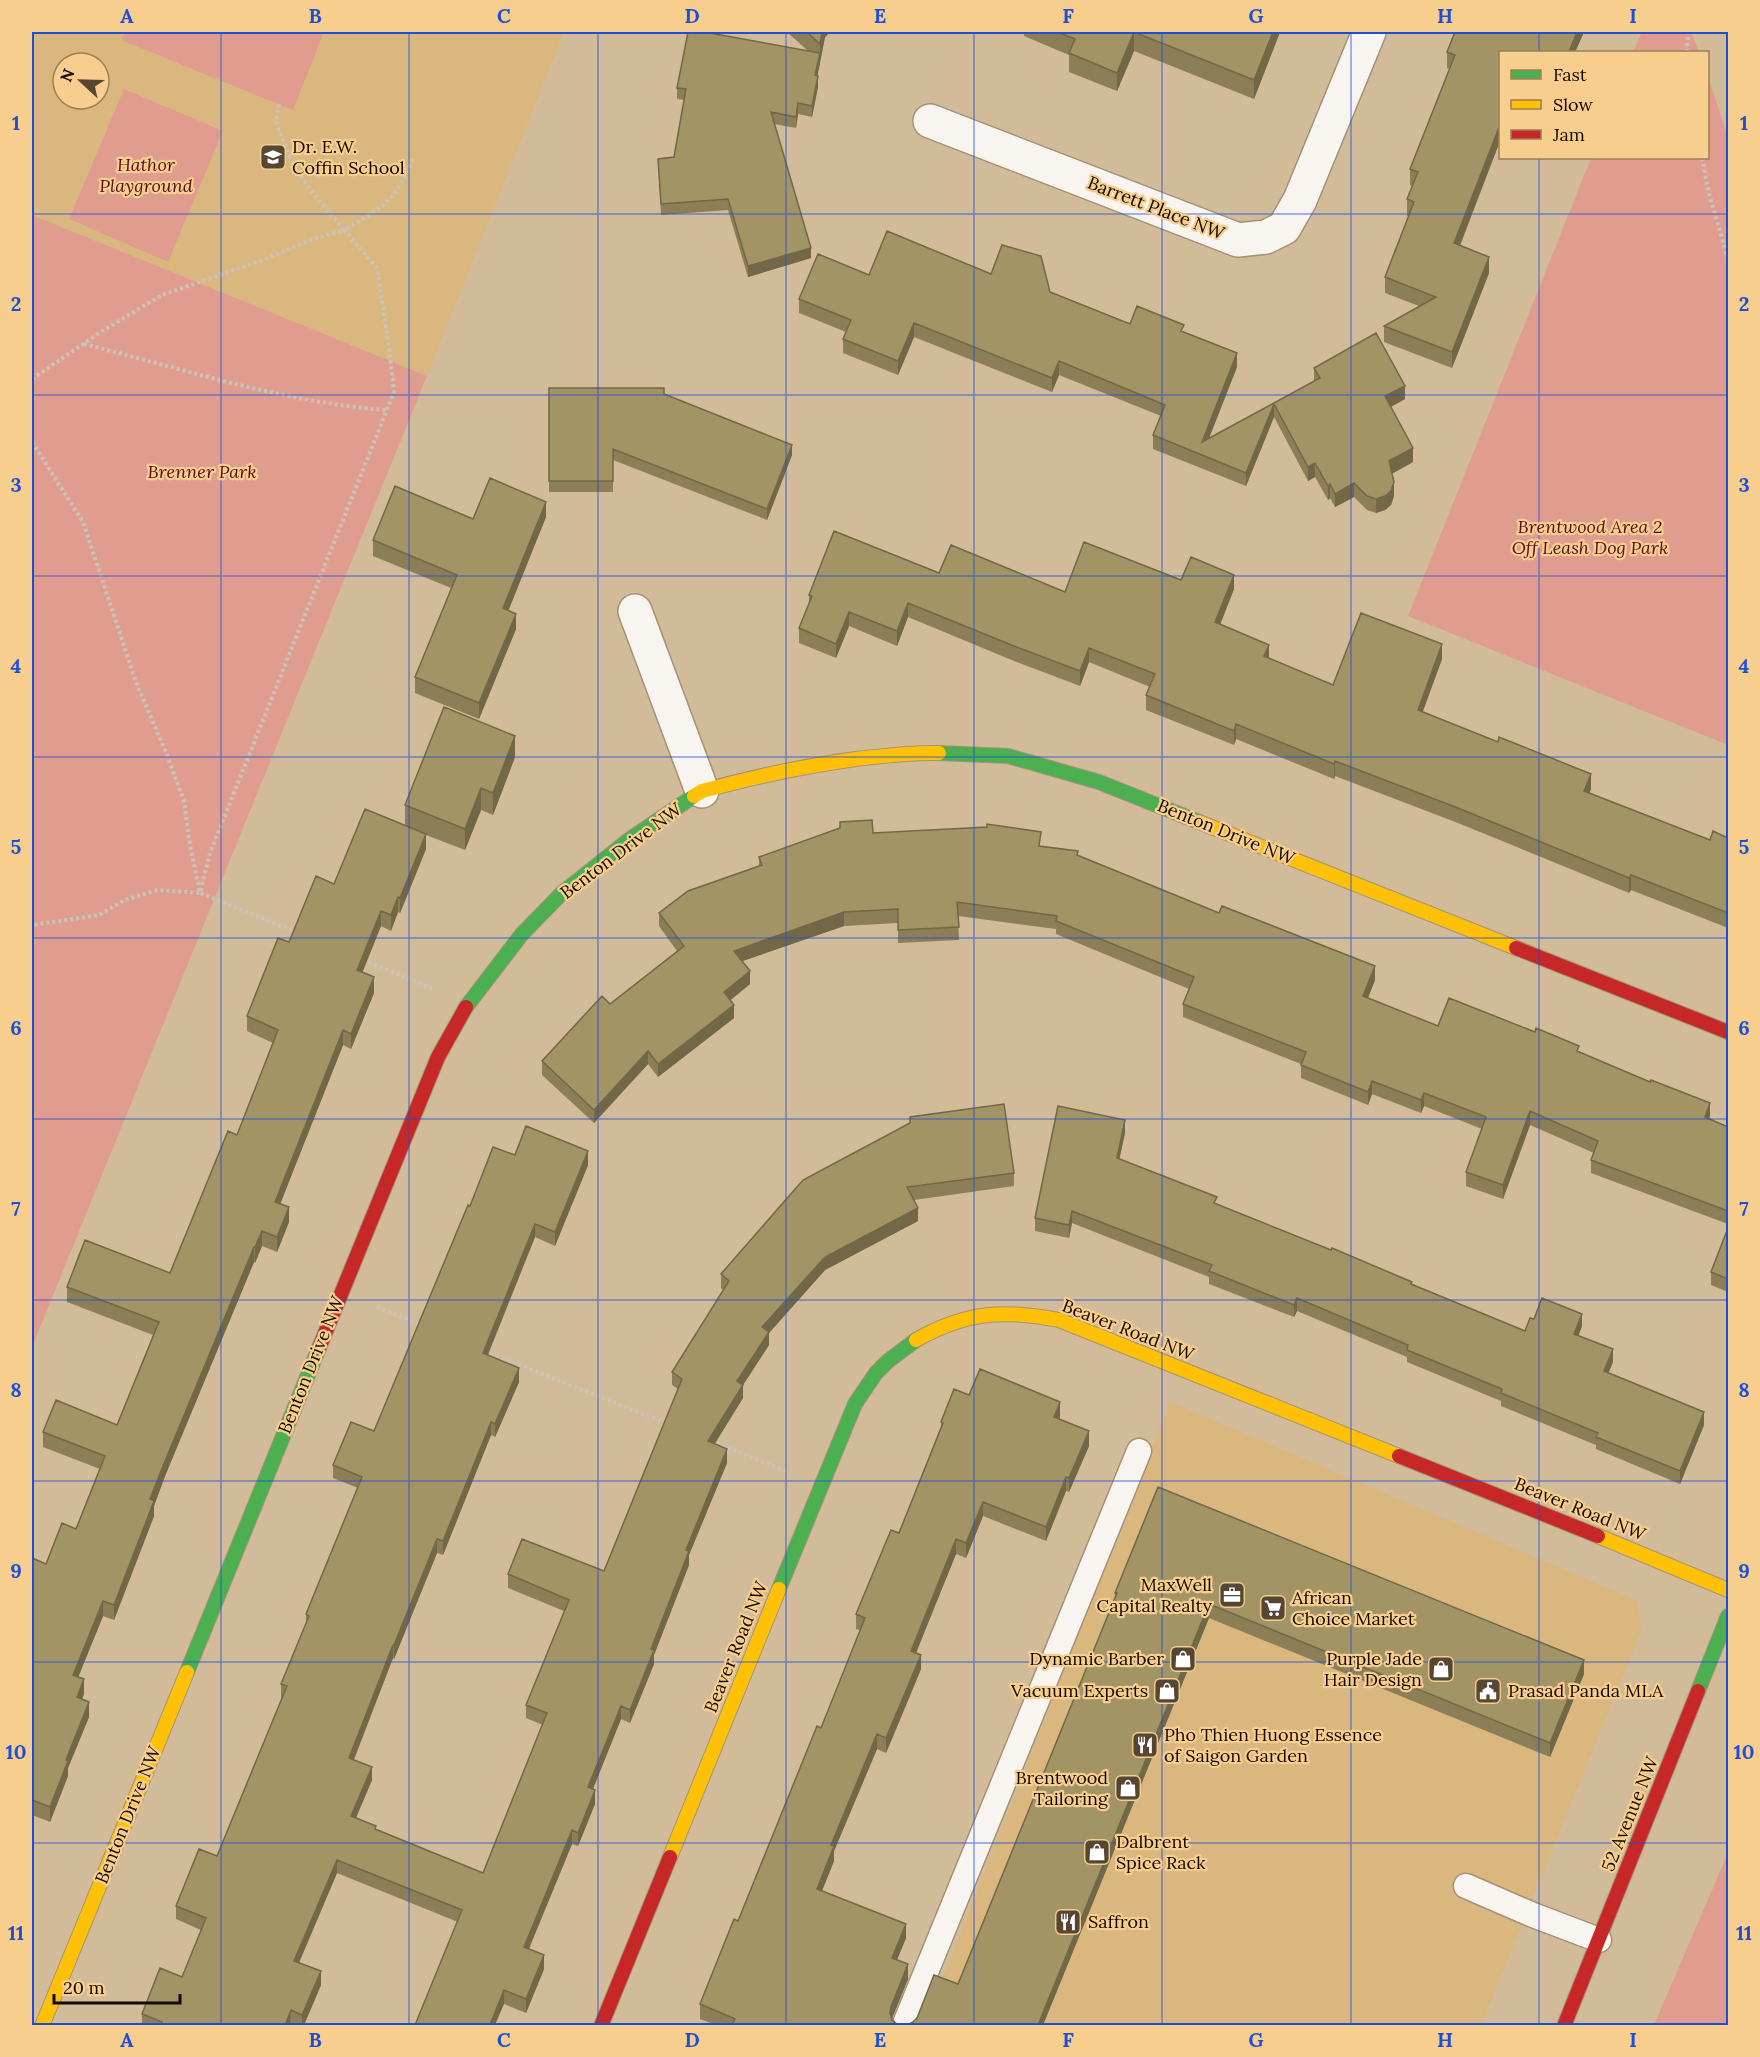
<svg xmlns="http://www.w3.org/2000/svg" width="1760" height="2057" viewBox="0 0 1760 2057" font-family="Lora,serif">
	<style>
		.built { fill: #dab77f; fill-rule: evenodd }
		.green { fill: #e09d8f }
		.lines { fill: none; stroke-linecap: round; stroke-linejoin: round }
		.lane-casing { stroke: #a49276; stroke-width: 27 }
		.street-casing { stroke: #a49276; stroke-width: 36 }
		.fast-casing { stroke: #a49276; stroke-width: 16 }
		.slow-casing { stroke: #a49276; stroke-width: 16 }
		.jam-casing { stroke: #a49276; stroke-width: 16 }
		.path { stroke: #cac3b8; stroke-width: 4; stroke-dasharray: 3 3; stroke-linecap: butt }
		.lane { stroke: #f8f5f0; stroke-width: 24 }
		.street { stroke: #f8f5f0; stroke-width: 33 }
		.fast { stroke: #4caf50; stroke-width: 14 }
		.slow { stroke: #ffc107; stroke-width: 14 }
		.jam { stroke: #c62828; stroke-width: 14 }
		.wall { fill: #8c7f58 }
		.shaded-wall { fill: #726847 }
		.building { fill: #a39466; stroke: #726847; stroke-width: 1.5 }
		.grid { fill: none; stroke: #1d4ed8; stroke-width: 1.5; stroke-opacity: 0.55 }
		.labels { text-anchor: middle; stroke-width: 4.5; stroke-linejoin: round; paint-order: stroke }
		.poi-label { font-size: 18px; fill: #140900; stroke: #f7ce8d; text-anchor: start }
		.park-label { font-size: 18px; font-style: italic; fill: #580d18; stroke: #f7ce8d }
		.street-label { font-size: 18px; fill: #140900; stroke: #f7ce8d }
		.neatline { fill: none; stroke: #1d4ed8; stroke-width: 2 }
		.grid-label { font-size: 20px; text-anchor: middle; font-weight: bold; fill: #1d4ed8 }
	</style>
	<rect width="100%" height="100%" fill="#d2bb98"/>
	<path class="built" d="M32,32H564L427,376L32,215ZM63,63H99V99H63Z
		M1170,1402L1636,1600L1642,1629L1481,2025L924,2026Z"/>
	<path class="green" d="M125,32H324L293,110L121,40Z
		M1642,32H1691L1699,52H1633Z
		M1708,77L1728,137V745L1408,616L1591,158H1708Z
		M124,89L223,131L168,262L69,219Z
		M32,215L427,376L32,1347Z
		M1728,1853V2025H1654Z"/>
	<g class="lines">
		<defs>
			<path id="lane" d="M1466,1886L1533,1915L1599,1940
				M904,2026L1139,1451"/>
			<path id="street" d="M930,121L1238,240L1266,237L1284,228L1300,200L1369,32
				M635,611L702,791"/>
			<path id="fast" d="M939,753L1008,756L1099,782L1199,822
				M466,1007L522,934L562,893L630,839L694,796
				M779,1589L855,1404L876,1373L888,1361L916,1340
				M187,1672L319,1348
				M1698,1691L1728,1616"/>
			<path id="slow" d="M694,796L702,791C753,777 804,766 856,759C884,756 911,752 939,753
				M1199,822L1516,948
				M916,1340C965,1312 1004,1309 1059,1320L1399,1456
				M1598,1536L1728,1590
				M670,1857L779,1589
				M42,2026L187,1672"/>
			<path id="jam" d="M1516,948L1728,1032
				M319,1348L438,1057L466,1007
				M1399,1456L1598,1536
				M601,2026L670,1857
				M1564,2026L1698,1691"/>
		</defs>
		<use href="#lane" class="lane-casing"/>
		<use href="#street" class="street-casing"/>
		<use href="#fast" class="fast-casing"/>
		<use href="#slow" class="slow-casing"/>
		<use href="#jam" class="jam-casing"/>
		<path class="path" d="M1687,52L1688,32
			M279,104L276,122L291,161L312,192L344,230C383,207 397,201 413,157
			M1702,158L1709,194L1728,259
			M84,344C184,369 284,403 387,410
			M32,379L99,333L162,295L263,260L313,239L344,230L377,268L389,347L394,392L210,853L200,893L296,932
			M32,442L83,522L137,685L166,752L184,801L190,845L200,893L158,890L125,900L99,915L32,925
			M363,960L434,989
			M377,1307L423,1326
			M485,1351L668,1424
			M711,1441L788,1472"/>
		<use href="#lane" class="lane"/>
		<use href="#street" class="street"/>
		<use href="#fast" class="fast"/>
		<use href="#slow" class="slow"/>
		<use href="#jam" class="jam"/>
	</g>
	<path class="wall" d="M787,32H830L825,37L817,76L818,87L812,117L798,114L796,128L774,124L811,258L748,277L728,210L661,215L658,159L674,157L684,100L677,99V88L807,50Z
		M1024,32H1280L1254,99L1134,51L1117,91L1069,72V55L1024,36Z
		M1455,32H1584L1575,52H1500V141L1460,246L1489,273L1452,368L1384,342V326L1419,306L1385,293V277L1409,216H1407V199L1412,186L1410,185V169L1450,69L1447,68V52Z
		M991,274L1050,292L1130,324L1184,332L1237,367L1209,438L1314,381V368L1405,399L1391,407L1413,462L1392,474L1394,496L1391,505L1385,510L1376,513L1367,510L1354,497L1335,507L1330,498L1328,500L1315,477L1308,481L1274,417L1246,486L1153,449V435L1161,416L1059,375L1052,392L914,337L898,375L843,353V339L846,332L799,313V299L869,275Z
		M549,388L664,394L792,455L767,520L613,460V492H549Z
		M546,517L508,611L516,629L479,719L415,693V677L451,588L373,556V540L473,519Z
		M939,573L1065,592L1181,580L1234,589L1220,625L1269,658L1333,685L1442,659L1422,712L1591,789L1589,793L1710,840L1728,838V928L1631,890L1629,893L1458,823L1335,776L1334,779L1236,739L1234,745L1146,710V695L1150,687L1089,662L1080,686L1014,661L908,617L897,646L849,626L836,658L799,643V628L809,604V595Z
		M515,757L493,815L481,810L465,850L426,835V849L400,913L398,912L391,931L381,926L362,972L374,993L351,1049L343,1045L280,1204L289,1222L277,1252L262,1246L255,1263L254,1262L165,1476L154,1506V1516L114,1620L103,1616L78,1677L84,1694L82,1699L89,1717L68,1768V1776L50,1822L32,1815V1558L46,1564L76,1529L100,1469L43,1447V1432L117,1425L153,1335L67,1302V1287L170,1273L237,1135L273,1043L247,1031V1016L289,942L334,884L405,825V805Z
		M873,833L1041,846L1078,856L1375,980L1368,998L1438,1026L1579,1052L1710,1116L1709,1119L1728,1127V1224L1591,1173V1160L1594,1153L1530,1125L1503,1199L1466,1186V1172L1482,1129L1424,1106L1421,1113L1372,1094L1368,1105L1301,1078V1064L1183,1017V1004L1189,989L1056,934V929L958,916L959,940L898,943V923L844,926L742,961L750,984L731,1000L734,1018L658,1077L648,1064L594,1123L542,1075V1061L610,1004L677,951L659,926V913L759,866V857Z
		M910,1117L1014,1173V1186L914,1200L918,1221L825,1270L769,1333V1345L743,1385V1398L714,1444L727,1463L689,1555V1565L654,1655V1664L630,1723L621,1719L593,1789L595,1804L578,1846L572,1844L529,1949L544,1969L526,2013L504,2004L458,1922L337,1873L299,1963L321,1985L304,2025H296L291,2023L290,2025H142V2014L182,1977L201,1930L176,1919V1906L217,1856L282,1698H281V1684L306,1624V1614L358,1488L333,1478V1465L374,1431L470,1206L515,1155L588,1165L555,1246L535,1237L488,1355L519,1382L495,1437L491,1435L443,1555L437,1553L394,1659L393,1658L354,1760L372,1780L356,1818L376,1829L483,1873L543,1725L526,1718V1705L564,1611L508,1588V1574L604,1571L678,1389L672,1385V1372L723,1290L721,1288V1274L910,1123Z
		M1125,1133L1119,1159L1217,1204L1525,1331L1534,1319L1582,1326L1578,1336L1613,1362L1608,1373L1704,1425L1680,1484L1596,1449V1445L1501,1406V1401L1407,1362V1357L1297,1311L1294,1317L1209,1284V1277L1072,1223L1069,1238L1035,1231V1218Z
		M1728,1227V1292L1711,1285V1272Z
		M969,1395L1060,1417L1059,1419L1089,1446L1069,1492L1066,1491L1046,1541L983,1516L966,1558L956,1554L916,1653L921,1669L902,1715L886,1753L877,1749L834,1851V1861L822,1891L906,1938L897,1960L908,1979L892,2018L898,2025H906H716L700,2019V2004L738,1921L821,1728L860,1630L856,1629V1614L899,1533L941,1427V1422Z
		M1158,1487L1584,1674L1550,1757L1209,1618L1043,2025H907L913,2022L958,1984L1115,1598V1593Z"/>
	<path class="shaded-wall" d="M822,32H830L825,37L820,63V44Z
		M1134,32V51L1117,91V73Z
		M1273,32H1280L1254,99V80Z
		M1577,32H1584L1575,52H1569Z
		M820,53V64L815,86V75Z
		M818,76V87L812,117V106Z
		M798,103V114L796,128V117Z
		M1500,125V141L1454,260V243Z
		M811,248V258L748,277V266Z
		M1489,257V273L1452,368V352Z
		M914,323V337L898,375V361Z
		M1237,353V367L1202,456V442Z
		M1059,361V375L1052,392V378Z
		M1405,386V399L1385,410V396Z
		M1274,404V417L1246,486V473Z
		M792,445V455L767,520V509Z
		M1413,448V462L1389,475V461Z
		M1315,463V477L1308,481V467Z
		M1394,482V496L1391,505L1385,510L1376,513V499Z
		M1354,483V497L1335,507V494Z
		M1330,484V498L1328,500V486Z
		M546,502V517L503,624V608Z
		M1234,575V589L1215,637V622Z
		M908,603V617L897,646V631Z
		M849,612V626L836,658V644Z
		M516,614V629L479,719V703Z
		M1442,644V659L1418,725V710Z
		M1269,645V659L1264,656Z
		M1089,648V662L1080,686V671Z
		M1236,724V739L1234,745V731Z
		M515,736V757L493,815V793Z
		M1335,761V776L1334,779V764Z
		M1591,774V789L1584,806V791Z
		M481,788V810L465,850V829Z
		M426,834V849L400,913V898Z
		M1631,875V890L1629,893V878Z
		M398,897V912L391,931V915Z
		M381,911V926L357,986V970Z
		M844,912V926L734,964V951Z
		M1375,966V980L1363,1010V996Z
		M750,971V984L724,1005V992Z
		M374,977V993L351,1049V1034Z
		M734,1005V1018L658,1077V1064Z
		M343,1030V1045L275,1217V1202Z
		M648,1051V1064L594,1123V1110Z
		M1372,1081V1094L1368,1105V1092Z
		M1424,1093V1106L1421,1113V1100Z
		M1710,1103V1116L1705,1131V1117Z
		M1530,1111V1125L1503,1199V1185Z
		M1125,1120V1133L1117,1170V1158Z
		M588,1151V1165L555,1246V1232Z
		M289,1207V1222L277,1252V1237Z
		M918,1208V1221L825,1270L769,1333V1345L743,1385V1398L708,1455V1441L762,1327L825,1257Z
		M1072,1211V1223L1069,1238V1225Z
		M535,1224V1237L483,1366V1353Z
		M262,1231V1246L255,1263V1247Z
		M254,1247V1262L165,1476L154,1506V1516L114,1620V1605L150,1499L165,1461Z
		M1297,1298V1311L1294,1317V1305Z
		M1582,1314V1326L1574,1347V1334Z
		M1613,1349V1362L1604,1384V1371Z
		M519,1368V1382L495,1437V1424Z
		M1060,1402V1417L1054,1431V1417Z
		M1704,1412V1425L1680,1484V1471Z
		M491,1422V1435L443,1555V1541Z
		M1089,1431V1446L1069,1492V1478Z
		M727,1449V1463L689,1555V1565L654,1655V1664L630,1723V1710L651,1649L686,1550Z
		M1066,1477V1491L1046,1541V1527Z
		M983,1502V1516L966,1558V1543Z
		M437,1539V1553L394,1659V1645Z
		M956,1539V1554L911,1665V1651Z
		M103,1601V1616L73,1690V1675Z
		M1209,1604V1618L1043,2025H1038Z
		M393,1645V1658L349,1771V1758Z
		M921,1655V1669L886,1753V1738Z
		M1584,1660V1674L1550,1757V1743Z
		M84,1679V1694L77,1712V1697Z
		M89,1702V1717L68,1768V1776L50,1822V1807L66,1760Z
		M621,1706V1719L588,1801V1787Z
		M877,1734V1749L834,1851V1861L817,1903V1889L831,1845Z
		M372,1767V1780L351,1829V1816Z
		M595,1790V1804L578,1846V1833Z
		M572,1830V1844L524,1960V1947Z
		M337,1860V1873L294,1974V1961Z
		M906,1924V1938L892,1972V1958Z
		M544,1955V1969L526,2013V1999Z
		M908,1964V1979L891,2021L890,2013L891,2007Z
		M321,1971V1985L304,2025H302V2015Z
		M504,1990V2004L495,2025H490Z
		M291,2010L290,2025H285Z"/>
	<path class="building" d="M688,32H704L820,53L815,75L818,76L812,106L798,103L796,117L771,112L811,248L748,266L728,199L661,204L658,159L674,157L686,89L677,88Z
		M807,32H822L820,44Z
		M1057,32H1273L1254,80L1134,32L1117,73L1069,53L1075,39Z
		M1455,32H1577L1569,52H1500V125L1454,243L1489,257L1452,352L1384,326L1436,297L1385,277L1414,202L1407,199L1418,172L1410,169L1455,55L1447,52Z
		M887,231L991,274L1002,245L1041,256L1050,292L1130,324L1137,306L1184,325L1181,331L1237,353L1202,442L1320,378L1314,368L1376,333L1405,386L1385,396L1413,448L1389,461L1394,482L1391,491L1385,496L1376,499L1367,496L1354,483L1335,494L1330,484L1328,486L1315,463L1308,467L1274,404L1246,473L1153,435L1165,405L1059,361L1052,378L914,323L898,361L843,339L851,320L799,299L818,254L869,275Z
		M549,388H664V394L792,445L767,509L613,449V481H549Z
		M490,478L546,502L503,608L516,614L479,703L415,677L457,575L373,540L395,486L473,519Z
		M834,531L939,573L951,545L1065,592L1084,542L1181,580L1191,557L1234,575L1215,622L1269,645L1264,656L1333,685L1361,613L1442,644L1418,710L1498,742L1499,737L1591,774L1584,791L1710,840L1713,831L1728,838V913L1631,875L1629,878L1458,808L1335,761L1334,764L1236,724L1234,731L1146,695L1155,674L1089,648L1080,671L1014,646L908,603L897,631L849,612L836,644L799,628L812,596L809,595Z
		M444,707L515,736L493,793L481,788L465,829L405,805Z
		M365,809L426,834L400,898L398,897L391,915L381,911L357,970L374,977L351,1034L343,1030L275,1202L289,1207L277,1237L262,1231L255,1247H254L165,1461L150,1499L154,1501L114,1605L103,1601L73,1675L84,1679L77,1697L89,1702L66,1760L68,1761L50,1807L32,1800V1558L46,1564L62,1523L76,1529L105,1456L43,1432L56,1400L117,1425L159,1322L67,1287L85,1240L170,1273L228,1131L237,1135L278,1030L247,1016L278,938L289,942L316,876L334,884Z
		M872,820L873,833L987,827V824L1041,832L1039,846L1078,851L1077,855L1219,913L1222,906L1375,966L1363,996L1438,1026L1449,998L1535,1032L1536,1028L1579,1046L1577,1051L1650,1082L1651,1080L1710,1103L1705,1117L1728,1127V1211L1591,1160L1598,1141L1530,1111L1503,1185L1466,1172L1486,1117L1424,1093L1421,1100L1372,1081L1368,1092L1301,1065L1306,1052L1183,1004L1194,977L1056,921L1057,916L957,902L959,927L898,930V909L844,912L734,951L750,971L724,992L734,1005L658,1064L648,1051L594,1110L542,1061L602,996L610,1004L684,946L659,913L688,891L762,865L759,857L840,828V822Z
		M1004,1104L1014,1173L907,1187L918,1208L825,1257L762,1327L769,1332L737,1381L743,1385L708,1441L727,1449L686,1550L689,1551L651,1649L654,1650L630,1710L621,1706L588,1787L595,1790L578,1833L572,1830L524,1947L544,1955L526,1999L504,1990L490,2025H415L462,1910L337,1860L294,1961L321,1971L302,2015L291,2010L285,2025H161L162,2022L142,2014L160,1968L182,1977L206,1918L176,1906L199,1849L217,1856L287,1686L281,1684L309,1616L306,1614L362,1477L333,1465L351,1422L374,1431L468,1205L470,1206L493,1147L515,1155L526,1126L588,1151L555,1232L535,1224L483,1353L519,1368L495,1424L491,1422L443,1541L437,1539L394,1645H393L349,1758L372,1767L351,1816L376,1826L375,1829L483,1873L547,1713L526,1705L569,1600L508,1574L522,1539L604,1571L682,1379L672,1372L729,1281L721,1274L803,1180L910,1123V1117Z
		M1058,1106L1125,1120L1117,1158L1217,1197L1214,1203L1331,1250L1332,1248L1412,1282L1411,1284L1525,1331L1530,1318L1534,1319L1542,1298L1582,1314L1574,1334L1613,1349L1604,1371L1704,1412L1680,1471L1596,1437L1598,1433L1501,1393L1502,1389L1407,1350L1408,1345L1297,1298L1294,1305L1209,1271L1212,1265L1072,1211L1069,1225L1035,1218Z
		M1728,1228V1279L1711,1272Z
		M980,1369L1060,1402L1054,1417L1089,1431L1069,1478L1066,1477L1046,1527L983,1502L966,1543L956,1539L911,1651L921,1655L886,1738L877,1734L831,1845L834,1846L817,1889L906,1924L892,1958L908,1964L891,2007L890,2013L892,2020L898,2025H906H732L735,2019L700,2004L734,1919L738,1921L817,1726L821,1728L865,1618L856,1614L891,1530L899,1533L943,1423L941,1422L954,1389L969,1395Z
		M1158,1487L1584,1660L1550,1743L1209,1604L1038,2025H907L913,2022L917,2018L934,1975L958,1984L1117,1593H1115Z"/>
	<path class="grid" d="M221,32V2026M409,32V2026M598,32V2026M786,32V2026M974,32V2026M1162,32V2026M1351,32V2026M1539,32V52M1539,158V2026M32,214H1728M32,395H1728M32,576H1728M32,757H1728M32,938H1728M32,1119H1728M32,1300H1728M32,1481H1728M32,1662H1728M32,1843H1728"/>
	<defs>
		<symbol id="school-square" viewBox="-11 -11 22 22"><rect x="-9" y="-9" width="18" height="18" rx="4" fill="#564735" stroke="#f7ce8d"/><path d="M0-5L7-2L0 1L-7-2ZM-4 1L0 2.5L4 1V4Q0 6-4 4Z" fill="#fff"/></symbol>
		<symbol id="office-square" viewBox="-11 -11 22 22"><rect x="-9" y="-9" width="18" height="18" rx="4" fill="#564735" stroke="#f7ce8d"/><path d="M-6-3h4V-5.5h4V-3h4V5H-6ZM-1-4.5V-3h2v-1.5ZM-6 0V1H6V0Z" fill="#fff"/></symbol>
		<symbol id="supermarket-square" viewBox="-11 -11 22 22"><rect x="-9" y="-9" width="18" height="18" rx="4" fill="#564735" stroke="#f7ce8d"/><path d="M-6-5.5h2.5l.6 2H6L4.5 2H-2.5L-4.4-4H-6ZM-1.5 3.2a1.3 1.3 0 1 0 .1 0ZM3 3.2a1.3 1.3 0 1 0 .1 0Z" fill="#fff"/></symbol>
		<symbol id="shop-square" viewBox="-11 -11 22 22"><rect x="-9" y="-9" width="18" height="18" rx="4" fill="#564735" stroke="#f7ce8d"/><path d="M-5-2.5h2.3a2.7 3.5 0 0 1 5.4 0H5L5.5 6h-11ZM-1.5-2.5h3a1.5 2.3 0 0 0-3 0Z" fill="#fff"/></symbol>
		<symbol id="civic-square" viewBox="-11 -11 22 22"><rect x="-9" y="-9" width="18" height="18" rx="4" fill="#564735" stroke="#f7ce8d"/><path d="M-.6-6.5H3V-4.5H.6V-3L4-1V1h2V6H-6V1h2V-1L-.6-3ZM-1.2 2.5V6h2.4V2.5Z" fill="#fff"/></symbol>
		<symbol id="restaurant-square" viewBox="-11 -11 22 22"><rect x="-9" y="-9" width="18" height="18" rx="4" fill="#564735" stroke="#f7ce8d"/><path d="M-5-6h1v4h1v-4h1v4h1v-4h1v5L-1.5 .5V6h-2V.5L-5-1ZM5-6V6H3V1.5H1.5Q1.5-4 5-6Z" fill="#fff"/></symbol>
	</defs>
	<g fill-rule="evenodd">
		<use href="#school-square" x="258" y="142" width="30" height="30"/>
		<use href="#office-square" x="1217" y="1580" width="30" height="30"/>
		<use href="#supermarket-square" x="1258" y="1593" width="30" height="30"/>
		<use href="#shop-square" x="1168" y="1644" width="30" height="30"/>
		<use href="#shop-square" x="1426" y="1654" width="30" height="30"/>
		<use href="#shop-square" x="1152" y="1676" width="30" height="30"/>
		<use href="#civic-square" x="1473" y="1676" width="30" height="30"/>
		<use href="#restaurant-square" x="1130" y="1730" width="30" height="30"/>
		<use href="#shop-square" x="1113" y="1773" width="30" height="30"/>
		<use href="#shop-square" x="1082" y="1837" width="30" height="30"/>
		<use href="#restaurant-square" x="1053" y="1907" width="30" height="30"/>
	</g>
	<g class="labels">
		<g class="poi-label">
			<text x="292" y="153">Dr. E.W.<tspan x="292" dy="21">Coffin School</tspan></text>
			<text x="1212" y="1591" text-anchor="end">MaxWell<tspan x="1212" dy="21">Capital Realty</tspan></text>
			<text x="1292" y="1604">African<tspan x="1292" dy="21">Choice Market</tspan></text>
			<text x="1164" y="1665" text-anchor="end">Dynamic Barber</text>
			<text x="1422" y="1665" text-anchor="end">Purple Jade<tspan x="1422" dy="21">Hair Design</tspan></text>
			<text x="1148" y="1697" text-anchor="end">Vacuum Experts</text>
			<text x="1508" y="1697">Prasad Panda MLA</text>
			<text x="1164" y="1741">Pho Thien Huong Essence<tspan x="1164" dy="21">of Saigon Garden</tspan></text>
			<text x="1108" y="1784" text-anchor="end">Brentwood<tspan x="1108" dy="21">Tailoring</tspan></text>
			<text x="1116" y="1848">Dalbrent<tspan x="1116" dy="21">Spice Rack</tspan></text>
			<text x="1088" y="1928">Saffron</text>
		</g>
		<g class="park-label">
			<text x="146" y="171">Hathor<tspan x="146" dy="21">Playground</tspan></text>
			<text x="202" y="478">Brenner Park</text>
			<text x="1590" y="533">Brentwood Area 2<tspan x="1590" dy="21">Off Leash Dog Park</tspan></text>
		</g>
		<g class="street-label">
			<text transform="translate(1156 208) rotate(21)" y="6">Barrett Place NW</text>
			<text transform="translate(1226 832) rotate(22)" y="6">Benton Drive NW</text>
			<text transform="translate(621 851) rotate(-37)" y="6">Benton Drive NW</text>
			<text transform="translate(1128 1330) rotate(21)" y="6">Beaver Road NW</text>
			<text transform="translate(311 1365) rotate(-68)" y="6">Benton Drive NW</text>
			<text transform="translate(1580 1509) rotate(22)" y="6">Beaver Road NW</text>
			<text transform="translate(736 1647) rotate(-68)" y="6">Beaver Road NW</text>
			<text transform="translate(1630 1814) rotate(-68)" y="6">52 Avenue NW</text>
			<text transform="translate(128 1815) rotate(-68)" y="6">Benton Drive NW</text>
		</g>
	</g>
	<rect width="1760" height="2057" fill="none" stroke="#f7ce8d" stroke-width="66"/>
	<rect x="1499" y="51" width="210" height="108" fill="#f7ce8d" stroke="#9c7f55" stroke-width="1.5"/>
	<rect x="1511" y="70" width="30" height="9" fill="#4caf50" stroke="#9c7f55" stroke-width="1.5"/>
	<text x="1553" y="81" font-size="18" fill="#140900">Fast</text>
	<rect x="1511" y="100" width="30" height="9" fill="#ffc107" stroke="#9c7f55" stroke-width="1.5"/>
	<text x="1553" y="111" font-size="18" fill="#140900">Slow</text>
	<rect x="1511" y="130" width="30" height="9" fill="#c62828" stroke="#9c7f55" stroke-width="1.5"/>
	<text x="1553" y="141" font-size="18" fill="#140900">Jam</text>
	<g transform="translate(81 81) rotate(292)"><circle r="28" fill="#f7ce8d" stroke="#9c7f55" stroke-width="1.5"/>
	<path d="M0-4.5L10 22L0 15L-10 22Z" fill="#564735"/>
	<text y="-9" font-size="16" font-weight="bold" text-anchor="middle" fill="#140900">N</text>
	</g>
	<path d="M54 1994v9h126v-9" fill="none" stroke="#140900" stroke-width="3"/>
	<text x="63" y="1994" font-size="18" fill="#140900" stroke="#f7ce8d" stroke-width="4.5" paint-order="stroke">20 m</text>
	<rect x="33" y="33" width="1694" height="1991" class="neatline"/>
	<g class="grid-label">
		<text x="127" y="23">A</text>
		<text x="315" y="23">B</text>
		<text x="504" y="23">C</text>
		<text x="692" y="23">D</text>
		<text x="880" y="23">E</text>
		<text x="1068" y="23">F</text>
		<text x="1256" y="23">G</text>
		<text x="1445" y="23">H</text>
		<text x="1633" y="23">I</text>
		<text x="16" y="130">1</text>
		<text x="1744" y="130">1</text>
		<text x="16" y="311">2</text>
		<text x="1744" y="311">2</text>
		<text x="16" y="492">3</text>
		<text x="1744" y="492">3</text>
		<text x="16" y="673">4</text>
		<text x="1744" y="673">4</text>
		<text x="16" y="854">5</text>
		<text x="1744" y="854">5</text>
		<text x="16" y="1035">6</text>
		<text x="1744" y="1035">6</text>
		<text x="16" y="1216">7</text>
		<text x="1744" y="1216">7</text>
		<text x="16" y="1397">8</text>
		<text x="1744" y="1397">8</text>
		<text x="16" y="1578">9</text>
		<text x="1744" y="1578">9</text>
		<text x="16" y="1759">10</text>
		<text x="1744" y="1759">10</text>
		<text x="16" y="1940">11</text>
		<text x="1744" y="1940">11</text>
		<text x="127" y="2047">A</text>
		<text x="315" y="2047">B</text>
		<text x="504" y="2047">C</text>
		<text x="692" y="2047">D</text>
		<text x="880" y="2047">E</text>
		<text x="1068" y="2047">F</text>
		<text x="1256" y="2047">G</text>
		<text x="1445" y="2047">H</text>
		<text x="1633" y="2047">I</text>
	</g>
</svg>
